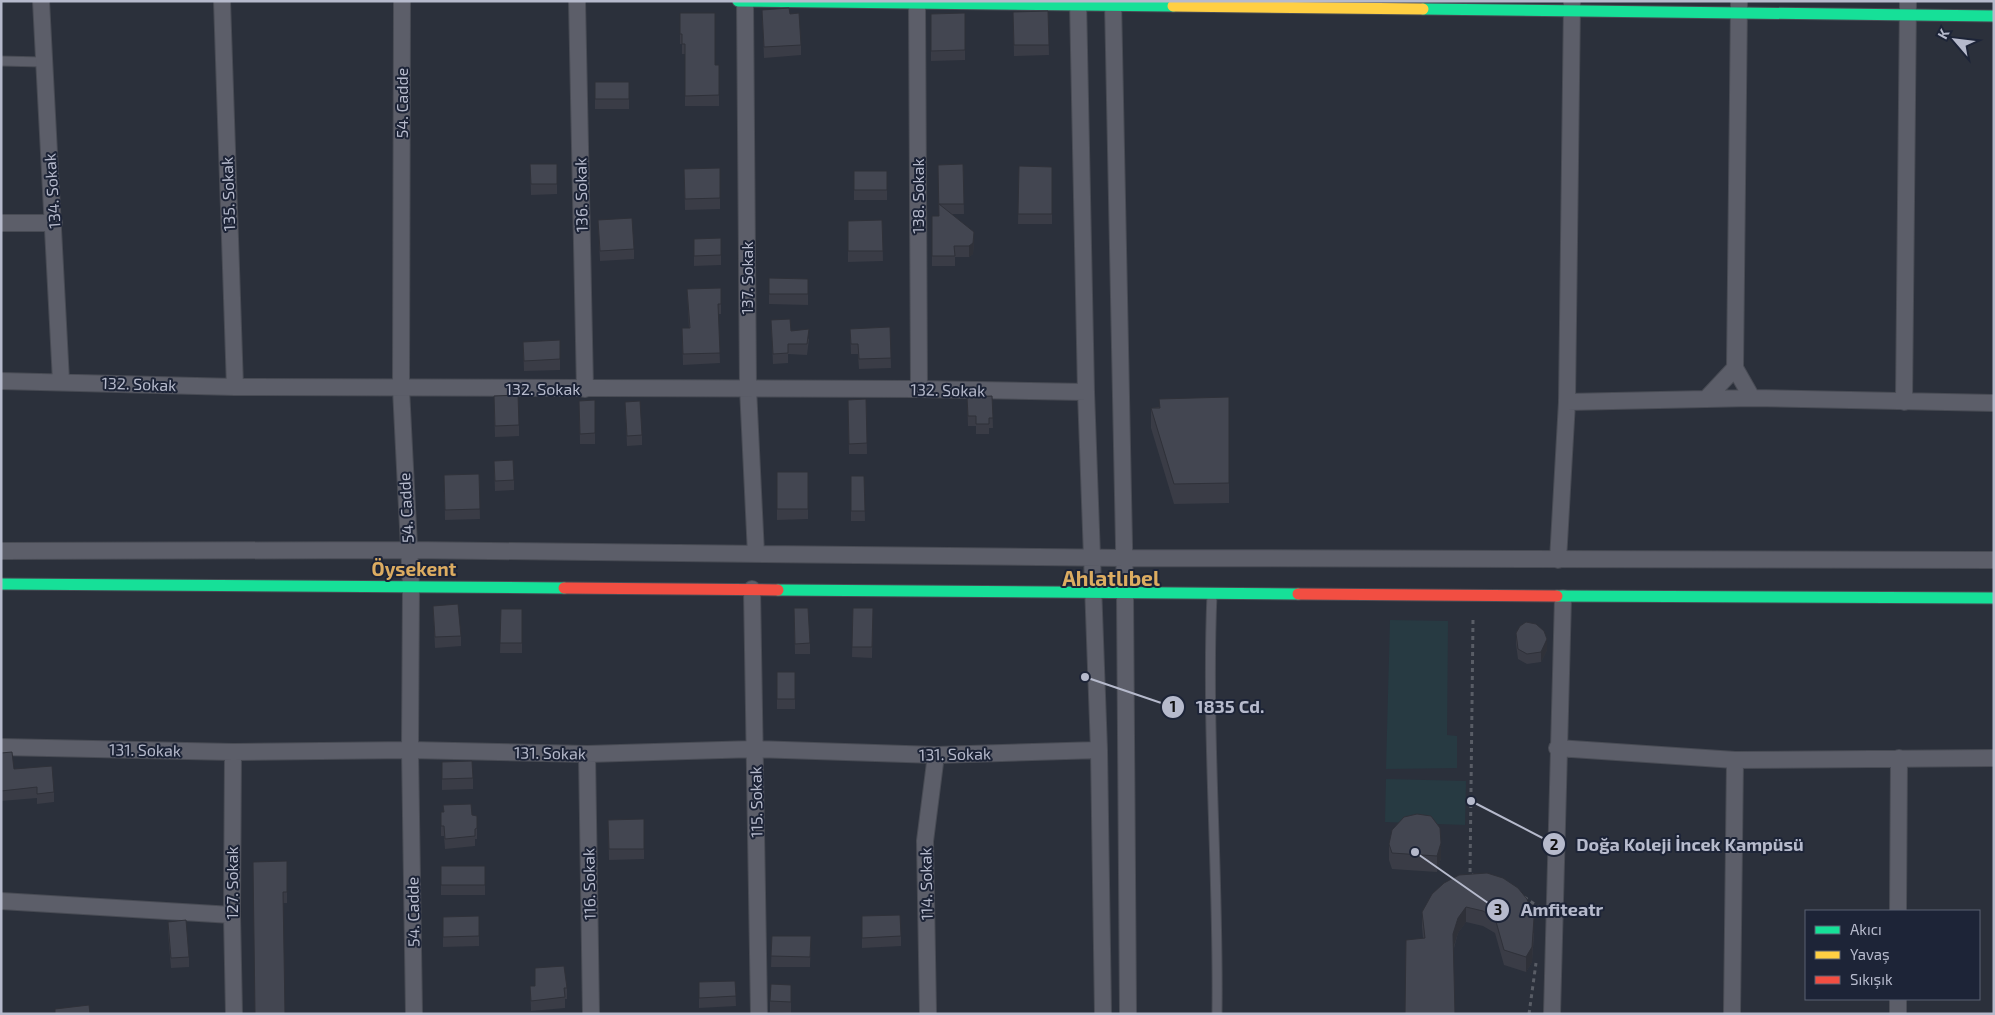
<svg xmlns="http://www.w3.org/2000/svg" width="1995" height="1015" viewBox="0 0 1995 1015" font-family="'Exo 2',sans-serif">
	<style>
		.green { fill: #273a42 }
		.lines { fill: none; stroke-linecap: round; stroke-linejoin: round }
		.lane-casing { stroke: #484b54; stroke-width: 11 }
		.street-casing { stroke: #484b54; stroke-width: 18 }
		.fast-casing { stroke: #484b54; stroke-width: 13 }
		.slow-casing { stroke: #484b54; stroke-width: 13 }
		.jam-casing { stroke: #484b54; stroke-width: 13 }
		.path { stroke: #595d66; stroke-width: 3; stroke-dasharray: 4 4; stroke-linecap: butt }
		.lane { stroke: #5c5e69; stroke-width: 9 }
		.street { stroke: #5c5e69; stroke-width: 16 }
		.fast { stroke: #16e098; stroke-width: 11 }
		.slow { stroke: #ffcf43; stroke-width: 11 }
		.jam { stroke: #f24e42; stroke-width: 11 }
		.wall { fill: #3a3c46 }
		.shaded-wall { fill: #2f3139 }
		.building { fill: #434651; stroke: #2f3139 }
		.labels { text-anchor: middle; stroke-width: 4; stroke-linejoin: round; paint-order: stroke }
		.street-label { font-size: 16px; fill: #b6bacc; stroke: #1d2437 }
		.quarter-label { font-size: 19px; font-weight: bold; fill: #dcac61; stroke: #1d2437 }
		.district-label { font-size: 21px; font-weight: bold; fill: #dcac61; stroke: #1d2437 }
		.leader { fill: none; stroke: #b6bacc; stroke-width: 2 }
		.callout-dot { fill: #b6bacc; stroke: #1d2437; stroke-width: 2 }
		.mark-label { font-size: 15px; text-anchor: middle; font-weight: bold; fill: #111 }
		.callout-label { font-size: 18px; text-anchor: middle; font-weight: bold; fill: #b6bacc; stroke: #1d2437; stroke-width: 4; stroke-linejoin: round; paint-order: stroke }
	</style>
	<rect width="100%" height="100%" fill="#2b303b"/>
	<path class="green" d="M1390,620L1448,621L1447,735L1457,736V768L1386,769Z
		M1386,779L1466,781L1465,825L1385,822Z"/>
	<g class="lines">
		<defs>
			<path id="lane" d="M1,61L43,62
				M1212,594C1206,734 1219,874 1217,1014"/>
			<path id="street" d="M41,1L61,381
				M222,1L235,387
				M402,1L401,389L411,586L410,750L414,1014
				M577,1L585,389
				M745,1L748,388L756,554
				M1078,1L1086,392L1099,750L1103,1014
				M1113,1L1125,594L1128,1014
				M917,2L919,389
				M1739,3L1735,368L1752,398
				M1,223H54
				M1,381L235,387L919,389L1086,392
				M1706,399L1735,368
				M1567,402L1752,398L1994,403
				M1904,402L1908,1
				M1,551L408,550L1124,558L1994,560
				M1558,560L1567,402L1572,2
				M752,589L759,1014
				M1,747L233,752L410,750L587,754L755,749L936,755L1099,750
				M1557,748L1735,760L1994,758
				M233,752L232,915L234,1014
				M587,754L591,1014
				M1,901L232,915
				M1898,911L1899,758
				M928,1014L925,841L936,755
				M1552,1014L1563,598
				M1732,1014L1735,760
				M1898,1014V999"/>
			<path id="fast" d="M738,1L1173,6
				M1423,9L1994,16
				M1,584L564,588
				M778,590L1298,594
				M1557,596L1994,598"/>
			<path id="slow" d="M1173,6L1423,9"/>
			<path id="jam" d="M564,588L778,590
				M1298,594L1557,596"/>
		</defs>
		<use href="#lane" class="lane-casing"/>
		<use href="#street" class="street-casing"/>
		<use href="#fast" class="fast-casing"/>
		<use href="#slow" class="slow-casing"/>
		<use href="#jam" class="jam-casing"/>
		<path class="path" d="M1473,620L1470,874L1473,875
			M1524,897L1539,907
			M1529,1014L1536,963"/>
		<use href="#lane" class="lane"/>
		<use href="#street" class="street"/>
		<use href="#fast" class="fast"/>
		<use href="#slow" class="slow"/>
		<use href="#jam" class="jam"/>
	</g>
	<path class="wall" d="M762,10L790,14L801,45V55L764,58Z
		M1048,11L1049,55L1014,56L1013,12Z
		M680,13L715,65H719V106H685V54H682V44H680Z
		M965,13V60L931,61V14Z
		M595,82H629V109H595Z
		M530,164H557V194L531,195Z
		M963,164L964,214H952L974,242L973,254L969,257H955V266H932V216H939L938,165Z
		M1019,166L1052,167V224H1018Z
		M720,168V209L685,210L684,169Z
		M854,171H887V200H854Z
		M598,220L634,249V259L600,261Z
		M882,220L883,261L848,262V221Z
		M694,239L721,255V265L694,266Z
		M769,278L808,279V305L769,304Z
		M721,288V314H718L720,363L683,365L682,328H689L687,289Z
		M771,320L809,339L807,355L788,354V363L773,364Z
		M890,327L891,368L859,369L858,354H851L850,329Z
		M523,342L560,359V370L524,371Z
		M992,396L993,428H989V434H976V426H968L967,397Z
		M1229,397V503L1174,504L1151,428V408Z
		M866,399L867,454H849L848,400Z
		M595,400V444H580L579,401Z
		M625,402L642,435V445L627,446Z
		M494,406L519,425V436L495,437Z
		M494,461L514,480V490L495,491Z
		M777,472H808V519L777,520Z
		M479,474L480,519L445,520L444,475Z
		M851,476H864L865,521H851Z
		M433,606L461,636V646L435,648Z
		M853,608H873L872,658L852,657Z
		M501,609H522V653H500Z
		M794,618L810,643V654H795Z
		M1516,633L1547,650L1541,662L1527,664L1518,659L1516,644Z
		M777,672H795V709H777Z
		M1,753L14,769L54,792V802L37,804V798L1,801Z
		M442,762L473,778V789L442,790Z
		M441,812L477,816V839H475V846L445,849L444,836H441Z
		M1417,814L1441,858L1437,872L1392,869L1389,860V844Z
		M644,819V859L609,860L608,820Z
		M287,861V903H283V944L255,1014Z
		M441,866H485V895H441Z
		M1444,883L1534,933L1532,962L1526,972L1504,965L1495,933L1483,926L1466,922L1458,933L1454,948L1423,938L1422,927V912Z
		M479,916V946L443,947V917Z
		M862,916L901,936V946L862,948Z
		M168,922L189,957V967L171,968L168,932Z
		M772,936H811L810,967H771Z
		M735,981L736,1006L699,1008V982Z
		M530,986L567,988V999H565V1008L531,1011Z
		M791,995V1013L770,1012V1001Z"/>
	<path class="shaded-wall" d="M974,232V242L973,254L969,257V246Z
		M1547,639V650L1541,662V652Z
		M1441,843V858L1437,872V856Z
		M1466,907V922L1458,933L1453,949V934L1458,918Z
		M1534,918L1532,962L1526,972V957Z"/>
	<path class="building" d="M789,8L790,14L799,13L801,45L764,47L762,10Z
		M1048,11L1049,45H1014L1013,12Z
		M680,13H715V65H719V95L685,96V44H682V34H680Z
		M965,13V50L931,51V14Z
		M595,82H629V99H595Z
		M530,164H557V184H531Z
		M963,164L964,204H939L974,232L973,243L969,246H954L955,256H932V216H939L938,165Z
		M1019,166L1052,167V214H1018Z
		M720,168V198L685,199L684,169Z
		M854,171H887V190H854Z
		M632,218L634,249L600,251L598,220Z
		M882,220L883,251H848V221Z
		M721,238V255L694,256V239Z
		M769,278L808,279V294H769Z
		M721,288V304H718L720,353L683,354L682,328H690L687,289Z
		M790,319L791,331L809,329L807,344H788V353L773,354L771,320Z
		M890,327L891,358L859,359L858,344H851L850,329Z
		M560,340V359L524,361L523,342Z
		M518,395L519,425L495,426L494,396Z
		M992,396L993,418H989V424H976V416H968L967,397Z
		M1229,397V483L1174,484L1151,408H1160L1159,399Z
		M866,399L867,443L849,444L848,400Z
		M595,400V433L580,434L579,401Z
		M640,401L642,435L627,436L625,402Z
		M513,460L514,480L495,481L494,461Z
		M777,472H808V509H777Z
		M479,474L480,509L445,510L444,475Z
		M851,476H864L865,511H851Z
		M458,604L461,636L435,637L433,606Z
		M794,608H808L810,643L795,644Z
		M853,608H873L872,647H852Z
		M501,609H522V643H500Z
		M1526,622L1536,624L1544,631L1547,639L1541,652L1527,654L1518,649L1516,633L1520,626Z
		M777,672H795V699H777Z
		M12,752L14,769L52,766L54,792L37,794V787L1,791V753Z
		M472,761L473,778L442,779V762Z
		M471,804L472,815L477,816V828L475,829V836L445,839L444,826H441V812H444L443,805Z
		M1417,814L1431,816L1440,828L1441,843L1437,856L1392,853L1389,844L1392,830L1404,817Z
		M644,819V849H609L608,820Z
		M287,861V892H283L285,1014H255L253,862Z
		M441,866H485V885H441Z
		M1487,873L1503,878L1518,888L1527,899L1534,918L1532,947L1526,957L1504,950L1495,918L1483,911L1466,907L1458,918L1453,934L1455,1014H1405L1406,940L1425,938L1422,912L1432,894L1444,883L1459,875Z
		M900,915L901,936L862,938V916Z
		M479,916V936L443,937V917Z
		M186,920L189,957L171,958L168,922Z
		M772,936H811L810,957L771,956Z
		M564,966L567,988H564L565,997L531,1001L530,986H535V968Z
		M735,981L736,996L699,998V982Z
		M771,984L791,985V1002L770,1001Z
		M89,1005L90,1014H55V1009Z"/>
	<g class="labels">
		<g class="street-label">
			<text transform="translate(402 103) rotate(-90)" y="6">54. Cadde</text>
			<text transform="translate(52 191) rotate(-94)" y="6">134. Sokak</text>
			<text transform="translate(228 194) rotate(-92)" y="6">135. Sokak</text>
			<text transform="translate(581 195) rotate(-91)" y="6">136. Sokak</text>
			<text transform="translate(918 196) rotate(-90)" y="6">138. Sokak</text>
			<text transform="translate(747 278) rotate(-90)" y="6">137. Sokak</text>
			<text transform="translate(139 384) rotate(2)" y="6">132. Sokak</text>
			<text x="543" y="395">132. Sokak</text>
			<text transform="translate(948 390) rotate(1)" y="6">132. Sokak</text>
			<text transform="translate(406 508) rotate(-93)" y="6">54. Cadde</text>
			<text transform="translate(145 750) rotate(1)" y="6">131. Sokak</text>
			<text transform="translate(550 753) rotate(1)" y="6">131. Sokak</text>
			<text transform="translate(955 754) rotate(-1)" y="6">131. Sokak</text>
			<text transform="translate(756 802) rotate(-91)" y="6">115. Sokak</text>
			<text transform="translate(232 883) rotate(-90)" y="6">127. Sokak</text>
			<text transform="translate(589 884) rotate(-91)" y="6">116. Sokak</text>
			<text transform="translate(926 884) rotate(-91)" y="6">114. Sokak</text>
			<text transform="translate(413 912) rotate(-91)" y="6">54. Cadde</text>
		</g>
		<g class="quarter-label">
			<text x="414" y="576">Öysekent</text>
		</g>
		<g class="district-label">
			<text x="1111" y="586">Ahlatlıbel</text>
		</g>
	</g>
	<path class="leader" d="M1085 677L1173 707M1471 801L1554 844M1415 852L1498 910"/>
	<g class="callout-dot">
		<circle cx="1085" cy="677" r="5"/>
		<circle cx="1471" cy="801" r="5"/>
		<circle cx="1415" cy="852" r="5"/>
		<circle cx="1173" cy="707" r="12"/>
		<circle cx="1554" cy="844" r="12"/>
		<circle cx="1498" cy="910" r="12"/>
	</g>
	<g class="mark-label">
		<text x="1173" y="712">1</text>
		<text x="1554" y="850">2</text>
		<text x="1498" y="915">3</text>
	</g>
	<g class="callout-label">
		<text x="1230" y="713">1835 Cd.</text>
		<text x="1690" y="851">Doğa Koleji İncek Kampüsü</text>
		<text x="1562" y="916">Amfiteatr</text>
	</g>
	<rect width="1995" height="1015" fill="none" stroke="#b6bacc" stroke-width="5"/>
	<rect x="1805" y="910" width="175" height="90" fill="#1d2437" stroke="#5a6073"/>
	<rect x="1815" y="926" width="25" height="8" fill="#16e098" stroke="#5a6073"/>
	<text x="1850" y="935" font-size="15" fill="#b6bacc">Akıcı</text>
	<rect x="1815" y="951" width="25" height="8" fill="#ffcf43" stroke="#5a6073"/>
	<text x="1850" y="960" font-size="15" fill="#b6bacc">Yavaş</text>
	<rect x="1815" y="976" width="25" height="8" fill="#f24e42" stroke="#5a6073"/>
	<text x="1850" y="985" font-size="15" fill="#b6bacc">Sıkışık</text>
	<g transform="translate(1955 40) rotate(298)" stroke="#1d2437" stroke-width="4" paint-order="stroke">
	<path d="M0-4L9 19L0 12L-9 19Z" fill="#b6bacc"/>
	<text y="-8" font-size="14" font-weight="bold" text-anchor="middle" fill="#b6bacc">K</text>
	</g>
</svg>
